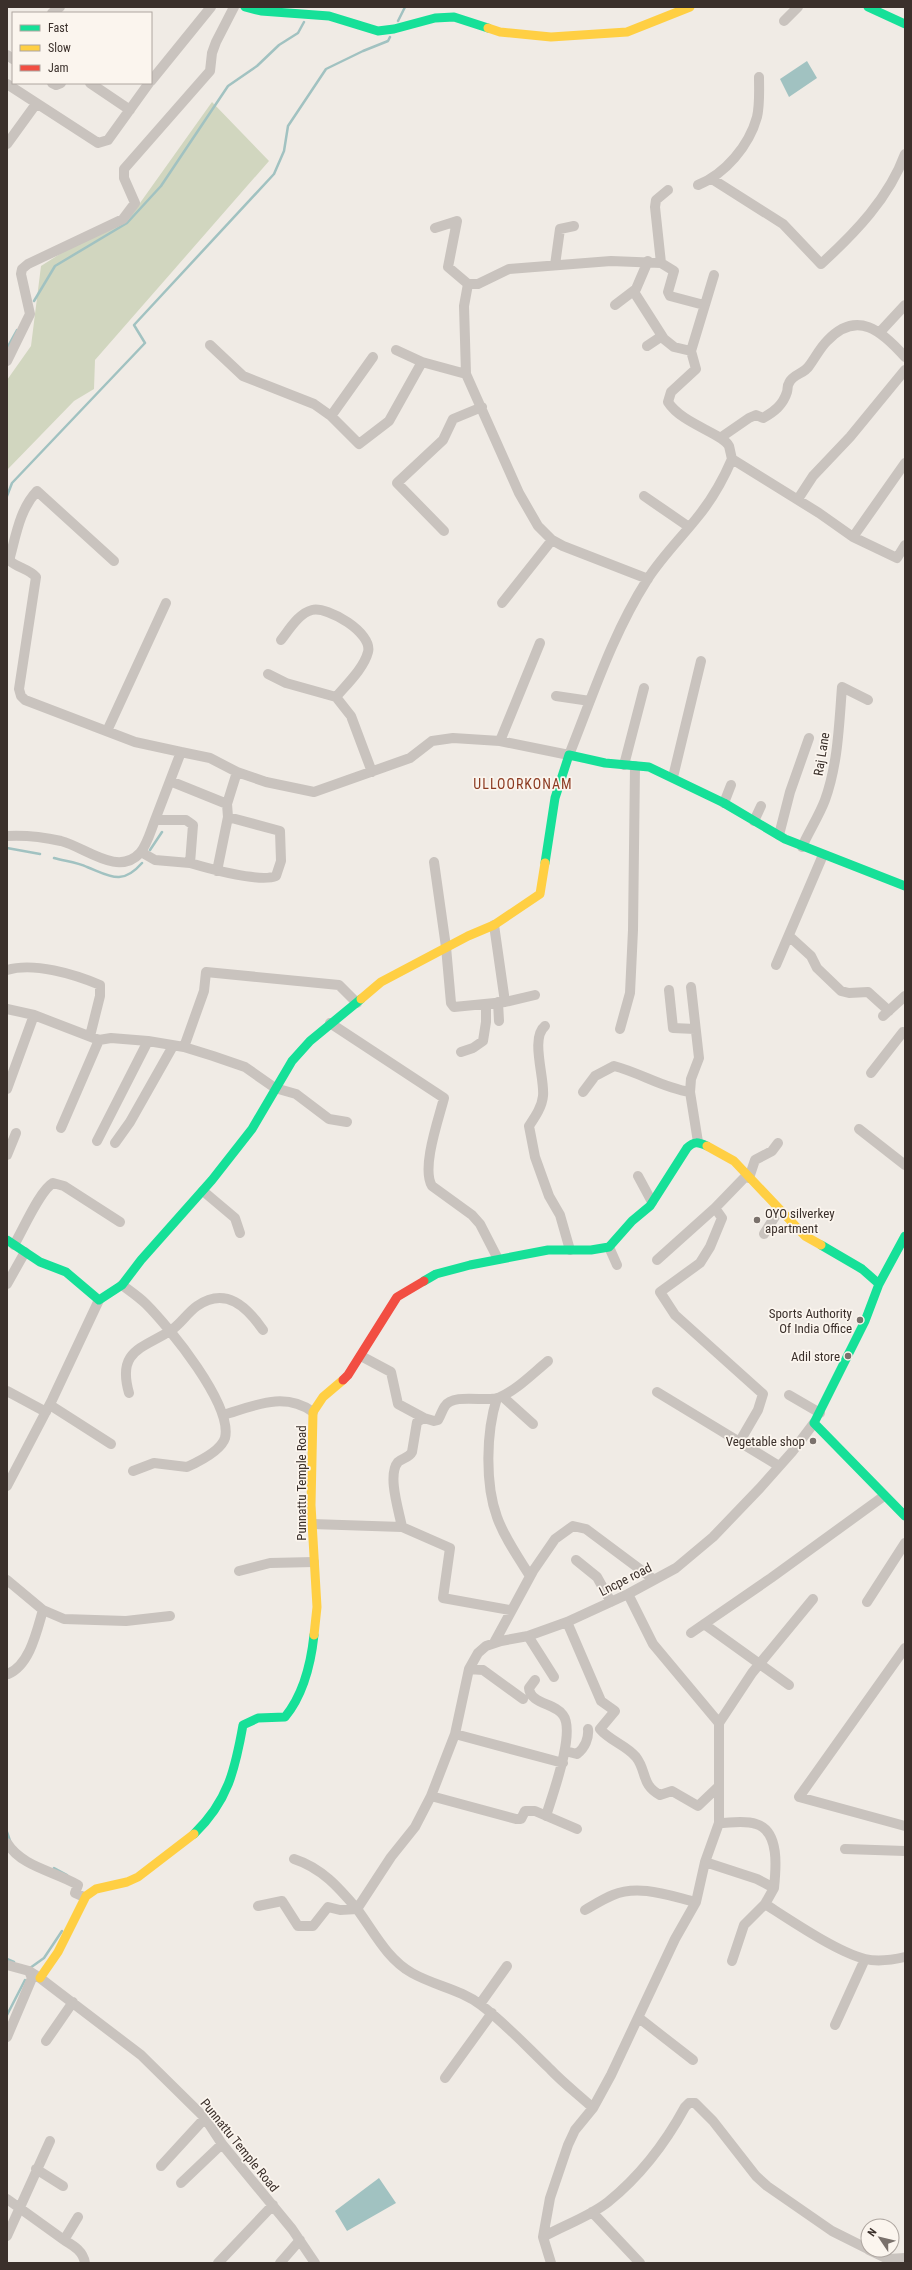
<svg xmlns="http://www.w3.org/2000/svg" width="912" height="2270" viewBox="0 0 912 2270" font-family="'Roboto Condensed',sans-serif">
	<style>
		.green { fill: #d1d6bf }
		.water { fill: #a1c2c1 }
		.lines { fill: none; stroke-linecap: round; stroke-linejoin: round }
		.stream { stroke: #a1c2c1; stroke-width: 2.5 }
		.street { stroke: #c9c3be; stroke-width: 10 }
		.fast { stroke: #16e098; stroke-width: 9 }
		.slow { stroke: #ffcf43; stroke-width: 9 }
		.jam { stroke: #f24e42; stroke-width: 9 }
		.poi-dot { fill: #7a716c; stroke: #fbf5ee; stroke-width: 1.5 }
		.labels { text-anchor: middle; stroke-width: 3.5; stroke-linejoin: round; paint-order: stroke }
		.street-label { font-size: 13px; fill: #3b302b; stroke: #fbf5ee }
		.poi-label { font-size: 13px; fill: #3b302b; stroke: #fbf5ee; text-anchor: end }
		.neighbourhood-label { font-size: 14px; letter-spacing: 1px; fill: #8c3b22; stroke: #fbf5ee }
	</style>
	<rect width="100%" height="100%" fill="#f0ebe5"/>
	<path class="green" d="M212,102L269,161L95,360L94,389L74,401L7,470V380L31,346L41,266L140,203Z"/>
	<path class="water" d="M807,61L817,78L789,97L780,79Z
		M379,2178L396,2203L347,2231L335,2211Z"/>
	<g class="lines">
		<path class="stream" d="M398,21L405,7
			M34,301L55,266L127,223L161,186L228,86L257,66L279,45L298,33L304,22
			M7,348L17,330
			M7,496L12,483L145,343L134,325L274,174L284,151L288,126L326,69L363,51L388,41L390,37
			M7,848L40,854
			M150,850L162,832
			M54,858C64,861 77,862 87,867C110,876 122,886 142,863
			M7,1832L10,1841
			M54,1868L67,1875
			M7,1959L14,1962
			M30,1968L44,1958L62,1931
			M7,2015L25,1980"/>
		<path class="street" d="M52,13L60,7
			M784,21L798,7
			M7,55L13,59
			M151,81L211,7
			M52,83L56,85L61,83
			M90,83L130,110
			M7,84L98,143L108,140L149,83
			M7,144L36,104
			M712,179L783,224L821,264C855,233 889,198 905,154
			M698,185C725,174 749,146 757,117C760,104 759,91 759,77
			M435,228L457,221L448,267L468,284
			M661,263L655,207L656,200L668,190
			M555,265L560,229L574,226
			M634,292L664,339L674,347L691,351L696,369L671,392L668,402C682,424 722,433 729,446C730,450 731,455 732,459
			M615,305L636,289L648,261
			M880,332L905,305
			M210,345L243,376L314,404L331,416L359,444L389,421L422,362L466,374
			M647,346L662,336
			M396,350L422,362
			M691,351L714,275
			M7,361L30,314L21,274L22,269L28,264L123,219L135,203L124,178V169L210,71L212,53L216,42L234,7
			M331,416L373,357
			M720,438L749,418L756,415L763,418C774,412 783,405 787,392C788,389 787,386 789,383C793,374 804,374 809,366C815,358 820,348 827,341C857,309 882,331 905,357
			M644,496L689,527
			M798,499L813,476L850,437L905,370
			M444,531L397,483L443,440L453,419L482,407
			M853,537L905,463
			M114,561L37,491C20,509 16,535 10,557V561C18,568 29,569 36,577L19,689L21,696L25,700L135,742L181,752
			M648,579L563,546L552,540L538,526L519,493L466,374L464,306L468,284H478L509,269L611,261L661,263L674,271L668,292L670,296L704,305
			M502,603L552,540
			M281,640C289,630 299,613 312,610C328,606 373,633 368,652C364,668 347,684 336,697
			M268,674L286,683L336,697L351,716L372,772
			M556,696L590,701
			M107,731L166,603
			M500,741L540,643
			M624,765L644,688
			M673,777L701,661
			M170,781L227,804
			M724,803L731,785
			M155,820H186L193,825L190,863C207,868 260,883 276,876L281,861L280,831L228,817
			M754,821L761,806
			M779,835L790,792L809,738
			M7,836C25,835 43,837 61,841C85,847 118,877 140,853C147,845 151,830 155,820C164,797 172,775 181,752L210,758L237,772L266,782L314,792L410,758L432,741L453,738L500,741L569,755C593,695 612,635 647,580C661,558 680,539 696,519C711,501 723,480 732,459L819,513L853,537L897,558L905,545
			M802,847C809,831 819,816 825,800C838,764 839,725 842,687L868,700
			M141,852L155,860L190,863
			M434,862L446,947L451,1003L454,1007L505,1002L535,995
			M217,871L228,817L227,804L237,772
			M494,925L505,1002
			M789,936L811,956L817,968L841,991L849,993L868,992L889,1011
			M776,965L823,855
			M7,970C34,962 74,974 100,985V996L90,1036
			M691,987L699,1058L691,1079L690,1092L698,1142
			M669,990L673,1028L695,1029
			M498,1002L499,1021
			M7,1009L34,1015L99,1040L111,1038L148,1041L184,1047L213,1056L245,1067L275,1088L296,1094L329,1119L347,1122
			M883,1016L905,996
			M330,1023L444,1098C439,1118 421,1168 432,1186L472,1215L480,1224L498,1259
			M545,1026C530,1038 545,1078 543,1096C542,1107 535,1117 529,1126L535,1157L549,1196L560,1215L570,1250
			M620,1029L630,993L633,930L635,766
			M184,1047L204,991L206,972L339,985L357,1003
			M461,1052L473,1048L483,1041L486,1022V1004
			M871,1073L903,1032L905,1034
			M7,1089L34,1015
			M583,1092L595,1076L614,1066C641,1073 663,1088 690,1092
			M61,1128L99,1040
			M859,1129L905,1165
			M97,1141L148,1041
			M115,1143L130,1122L173,1046
			M7,1155L16,1133
			M638,1176L652,1202
			M749,1178L755,1160L772,1151L778,1143
			M203,1191L235,1218L240,1233
			M715,1208L722,1218L710,1247L700,1263L660,1292L675,1315L763,1394L758,1410L740,1441
			M764,1234L779,1210
			M14,1245C23,1230 40,1190 53,1183L64,1186L120,1222
			M609,1247L617,1265
			M657,1260L715,1208L746,1176
			M7,1284L25,1252
			M122,1285C130,1291 139,1297 146,1304C169,1327 233,1405 225,1438C221,1451 198,1462 187,1467L154,1463L133,1471
			M361,1356L391,1372L398,1404L424,1418
			M7,1391L46,1412
			M657,1392L779,1466
			M129,1393C117,1351 141,1349 170,1331C180,1325 187,1313 197,1306C226,1286 247,1307 263,1330
			M789,1395L820,1413
			M502,1396L533,1424
			M497,1398C486,1432 485,1484 497,1517C504,1537 518,1557 530,1576
			M50,1405L111,1444
			M223,1415C254,1406 284,1391 313,1412
			M7,1486L52,1400L99,1300
			M312,1524L402,1527L450,1548L443,1598L510,1610
			M402,1527C399,1511 387,1475 398,1462C402,1458 409,1458 412,1452L417,1422L424,1418L434,1421L438,1420C441,1415 442,1410 445,1406C453,1393 486,1402 498,1398C517,1390 532,1374 548,1361
			M576,1560L597,1577L611,1602
			M239,1571L270,1563L314,1562
			M7,1580L43,1610L64,1619L126,1621L170,1616
			M628,1594L653,1644L719,1723
			M867,1602L905,1543
			M567,1622L601,1701L615,1711L600,1729C610,1741 626,1745 636,1757C647,1771 641,1785 660,1795L672,1791L698,1806L719,1786
			M704,1624L789,1685
			M691,1633L771,1578L884,1496
			M528,1636L554,1677
			M494,1643L533,1571L555,1539L573,1526L586,1529L653,1579
			M905,1648L799,1797L905,1826
			M469,1669L483,1670L523,1699
			M8,1674C30,1665 37,1630 43,1610
			M535,1680L529,1688C530,1704 555,1703 563,1715C576,1732 552,1796 546,1816
			M455,1734L563,1763
			M565,1751L577,1754C585,1748 589,1738 588,1729
			M431,1796L516,1819H521L525,1811H535L577,1829
			M719,1823C730,1823 745,1820 756,1824C780,1831 776,1869 774,1888
			M7,1843C22,1867 54,1871 78,1885L75,1893L84,1897
			M845,1849L905,1851
			M294,1859C322,1868 339,1888 357,1909
			M705,1862L757,1879L774,1888L765,1904C790,1920 837,1952 865,1959C878,1962 892,1960 905,1957
			M258,1906L282,1901L298,1926H313L328,1907L340,1910L357,1909
			M585,1910C594,1905 603,1899 613,1895C639,1884 670,1896 696,1902
			M732,1961L744,1925L765,1904
			M7,1965L29,1971L40,1978L141,2055L205,2118L222,2144L292,2229L315,2263
			M480,2004L507,1966
			M639,2018L693,2060
			M835,2025L865,1959
			M7,2037L32,1978L29,1971
			M46,2041L73,2002
			M445,2078L492,2013
			M593,2108C579,2095 563,2083 550,2069C527,2047 506,2024 481,2005C460,1989 435,1986 412,1973C387,1959 374,1932 357,1909L391,1857L415,1827L431,1796L455,1734L469,1669L478,1653L486,1646L501,1641L528,1636L567,1622L628,1594L676,1568L713,1537L760,1488L792,1452L814,1423
			M161,2166L205,2118
			M36,2169L63,2186
			M181,2183L222,2144
			M7,2199L64,2240L78,2217
			M592,2212L640,2263
			M7,2236L50,2141
			M543,2237C564,2225 589,2217 608,2202C639,2177 666,2142 685,2107L689,2103H695L713,2121L756,2176L767,2186L832,2231L868,2249
			M64,2240C74,2246 83,2251 85,2263
			M869,2250L888,2259L905,2258
			M218,2263L273,2205
			M280,2263L300,2240
			M551,2263L543,2237L550,2198L568,2145L575,2130L593,2108L611,2075L675,1939L696,1902L705,1862L719,1823V1723L752,1673L813,1599"/>
		<path class="fast" d="M245,7L261,11L329,16L378,31L394,29L435,18L454,17L488,28
			M868,7L905,24
			M545,863L555,798L569,755L605,763L649,767L724,803L785,839L905,886
			M905,1236L879,1284L865,1321L814,1423L905,1516
			M7,1240L40,1262L66,1272L99,1300L122,1285L141,1260L212,1180L252,1129L292,1061L310,1041L361,999
			M821,1245L862,1269L879,1284
			M424,1281L436,1274L470,1265L548,1250H591L609,1247L632,1221L650,1206L687,1148C694,1141 698,1142 707,1146
			M194,1834C228,1801 235,1770 243,1725L258,1718L285,1717C303,1695 311,1663 314,1635"/>
		<path class="slow" d="M488,28L500,32L551,37L627,32L690,7
			M361,999L381,982L468,936L494,925L540,894L545,863
			M707,1146L734,1161L805,1236L821,1245
			M314,1635L317,1607L311,1505L313,1412L323,1397L343,1380
			M40,1978L58,1952L86,1896L96,1889L127,1882L138,1877L194,1834"/>
		<path class="jam" d="M343,1380L348,1375L397,1297L424,1281"/>
	</g>
	<g class="poi-dot">
		<circle cx="757" cy="1220" r="4"/>
		<circle cx="860" cy="1320" r="4"/>
		<circle cx="848" cy="1356" r="4"/>
		<circle cx="813" cy="1441" r="4"/>
	</g>
	<g class="labels">
		<g class="street-label">
			<text transform="translate(821 754) rotate(-81)" y="5">Raj Lane</text>
			<text transform="translate(301 1483) rotate(-90)" y="5">Punnattu Temple Road</text>
			<text transform="translate(625 1579) rotate(-27)" y="5">Lncpe road</text>
			<text transform="translate(240 2145) rotate(51)" y="5">Punnattu Temple Road</text>
		</g>
		<g class="poi-label">
			<text x="765" y="1218" text-anchor="start">OYO silverkey<tspan x="765" dy="15">apartment</tspan></text>
			<text x="852" y="1318">Sports Authority<tspan x="852" dy="15">Of India Office</tspan></text>
			<text x="840" y="1361">Adil store</text>
			<text x="805" y="1446">Vegetable shop</text>
		</g>
		<g class="neighbourhood-label">
			<text x="523" y="789">ULLOORKONAM</text>
		</g>
	</g>
	<rect width="912" height="2270" fill="none" stroke="#3b302b" stroke-width="16"/>
	<rect x="12" y="12" width="140" height="72" fill="#fbf5ee" stroke="#aea6a0"/>
	<rect x="20" y="25" width="20" height="6" fill="#16e098" stroke="#aea6a0"/>
	<text x="48" y="32" font-size="12" fill="#3b302b">Fast</text>
	<rect x="20" y="45" width="20" height="6" fill="#ffcf43" stroke="#aea6a0"/>
	<text x="48" y="52" font-size="12" fill="#3b302b">Slow</text>
	<rect x="20" y="65" width="20" height="6" fill="#f24e42" stroke="#aea6a0"/>
	<text x="48" y="72" font-size="12" fill="#3b302b">Jam</text>
	<g transform="translate(880 2238) rotate(305)"><circle r="19" fill="#fbf5ee" stroke="#aea6a0"/>
	<path d="M0-3L7 15L0 10L-7 15Z" fill="#7a716c"/>
	<text y="-6" font-size="11" font-weight="bold" text-anchor="middle" fill="#3b302b">N</text>
	</g>
</svg>
